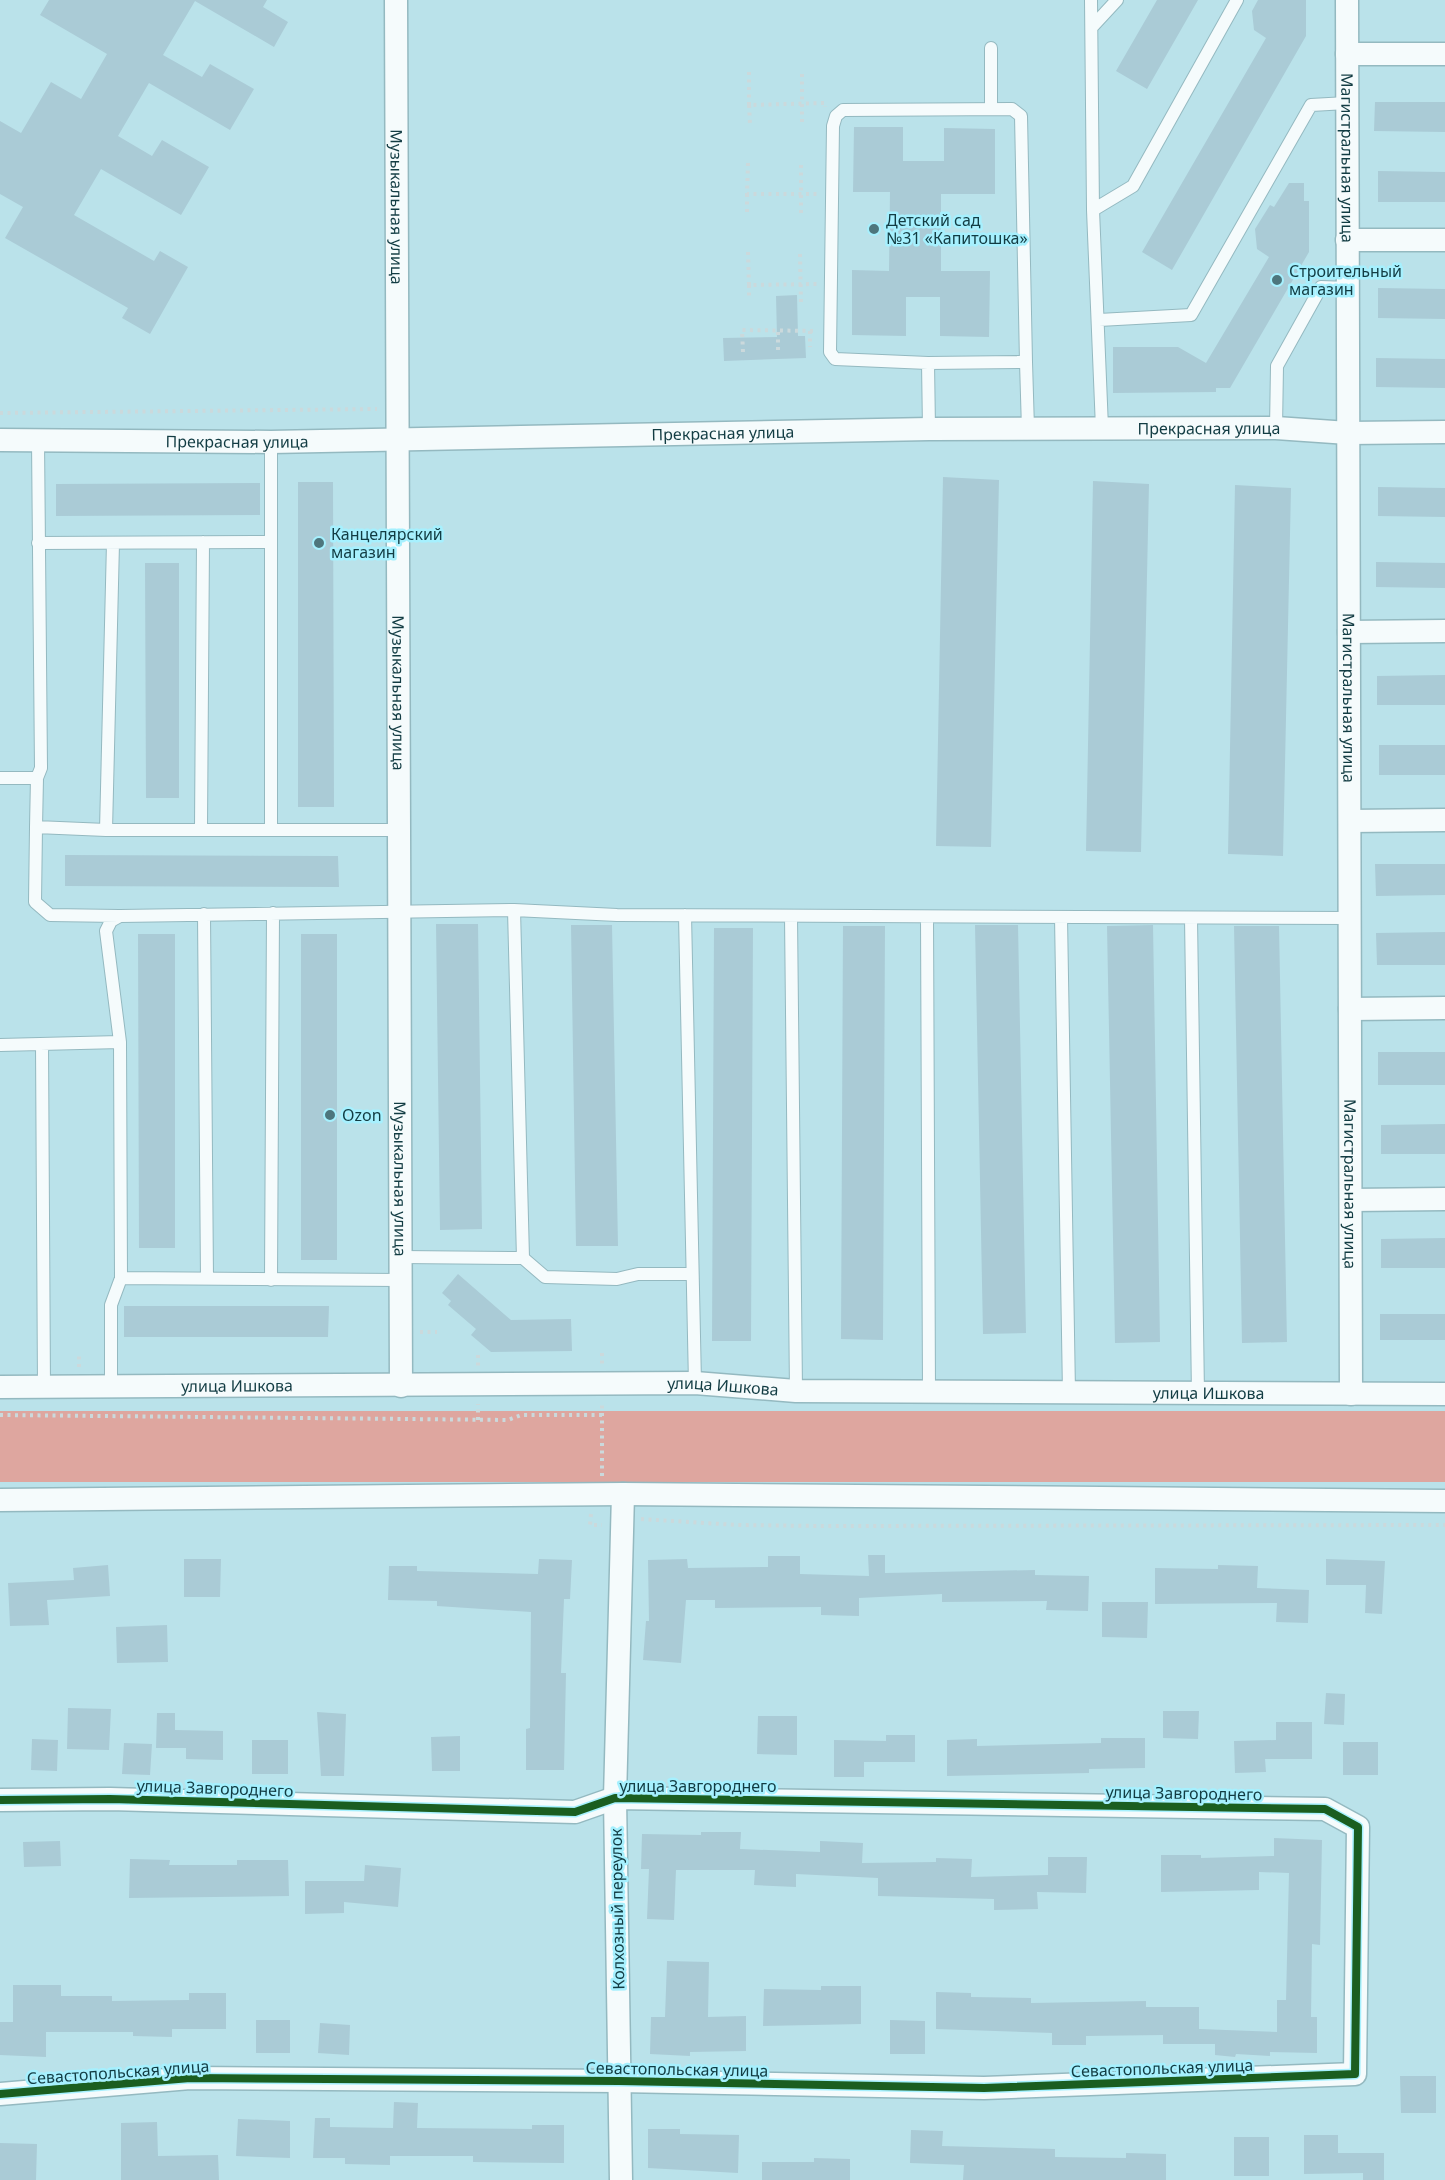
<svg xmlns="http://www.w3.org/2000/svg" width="1445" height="2180" viewBox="0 0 1445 2180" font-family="'Noto Sans',sans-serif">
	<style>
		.forest { fill: #dea69f }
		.building { fill: #aacbd6 }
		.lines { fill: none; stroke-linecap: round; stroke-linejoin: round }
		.lane-casing { stroke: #94b9c0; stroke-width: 14 }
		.street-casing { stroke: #94b9c0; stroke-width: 25 }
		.path { stroke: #cbd9dc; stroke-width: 4; stroke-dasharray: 3 4.5; stroke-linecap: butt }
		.lane { stroke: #f5fbfc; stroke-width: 12 }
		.street { stroke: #f5fbfc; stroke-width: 22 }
		.cycleway-casing { stroke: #a6f0fe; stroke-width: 11 }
		.cycleway { stroke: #1b5e20; stroke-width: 8 }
		.poi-dot { fill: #4d767d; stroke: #a6f0fe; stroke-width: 2 }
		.labels { text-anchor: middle; stroke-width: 5; stroke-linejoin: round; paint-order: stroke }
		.street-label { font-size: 16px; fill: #123c43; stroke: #a6f0fe }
		.poi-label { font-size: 16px; fill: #123c43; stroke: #a6f0fe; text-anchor: start }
	</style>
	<rect width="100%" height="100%" fill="#bae2ea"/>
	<path class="forest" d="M0,1411H1445V1482H0Z"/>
	<path class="building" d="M49,0H267L263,7L288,22L274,47L195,1L163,55L202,77L210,64L254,89L230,130L149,83L118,136L152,156L162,140L209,167L181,215L101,169L74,215L154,261L160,251L188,267L150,334L122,318L128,308L5,238L23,207L0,194V121L21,133L51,82L81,99L107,54L40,15Z
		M1157,0H1198L1147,89L1116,71Z
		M1258,0H1306V36L1172,270L1142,252L1266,38L1254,30L1252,11Z
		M1375,102H1445V132L1374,131Z
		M854,127H903V161H944V128L995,129V194H941V271H990L989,337L940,336V297H906V336L852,335V270L889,271L890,192H853Z
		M1378,171L1445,172V202H1378Z
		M1289,183H1304V201H1309V252L1230,388H1216V392L1113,393V347H1178L1206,363L1269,257L1257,249L1255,229L1270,205L1274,207Z
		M1378,288L1445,289V319L1378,318Z
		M797,295L798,336H805L806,358L724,361L723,338L777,337L776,296Z
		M1376,358L1445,359V388L1376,387Z
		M943,477L999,480L991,847L936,846Z
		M1093,481L1149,484L1141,852L1086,851Z
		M298,482H333L334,807H298Z
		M260,483V515L56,516V484Z
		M1235,485L1291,488L1283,856L1228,854Z
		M1378,487L1445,488V517L1378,516Z
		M1376,562L1445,563V588L1376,587Z
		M145,563H179V798H146Z
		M1445,675V705H1377V676Z
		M1379,745H1445V775H1379Z
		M65,855L338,856L339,887L65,886Z
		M1375,864H1445V895L1376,896Z
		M436,924H478L482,1229L440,1230Z
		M571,925H612L618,1246H576Z
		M975,925H1018L1026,1333L983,1334Z
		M1153,925L1160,1342L1115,1343L1107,926Z
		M843,926H885L883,1340L841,1339Z
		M1234,926H1279L1287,1342L1242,1343Z
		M714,928H753L751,1341H712Z
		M1445,932V965H1377L1376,933Z
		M138,934H175V1248H139Z
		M301,934H337V1260H301Z
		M1378,1052H1445V1085H1378Z
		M1445,1124V1154H1381V1125Z
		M1445,1238V1268H1381V1239Z
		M458,1274L511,1320L571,1319L572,1351L491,1352L471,1335L476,1329L448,1305L451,1301L442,1293Z
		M124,1306H329L328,1337H124Z
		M1380,1314H1445V1340H1380Z
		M868,1555H885V1573L1035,1570V1575L1089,1576L1088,1611L1046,1610L1047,1601L942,1602V1594L859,1598V1616L821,1615V1607L715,1608V1600H686L681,1663L643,1660L646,1621H649L648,1560L687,1559L688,1568L768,1567V1556H800V1574L869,1576Z
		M184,1559H221L220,1597H184Z
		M539,1559L572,1560L570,1599H564L561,1673H566L564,1770H526V1729L530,1728L531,1612L437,1606V1601L388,1600L389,1566H417V1571L538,1574Z
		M1326,1559L1385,1561L1382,1614L1365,1613L1366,1585H1326Z
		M108,1565L110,1596L47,1600L49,1625L10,1626L8,1583L74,1580L73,1568Z
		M1218,1565L1258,1566L1257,1588L1309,1590L1308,1623L1276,1622L1277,1603L1155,1604V1568L1218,1569Z
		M1102,1602H1148L1147,1638L1102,1637Z
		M167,1625L168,1662L117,1663L116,1627Z
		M1326,1693L1345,1694L1344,1725L1324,1724Z
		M68,1708L111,1709L109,1750L67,1749Z
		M1163,1711H1199L1198,1739L1163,1738Z
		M317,1712L346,1714L344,1776H321Z
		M157,1713H175V1730L223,1731V1760L186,1759V1748H156Z
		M758,1716H797V1755L757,1754Z
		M1276,1722H1312V1759H1265L1266,1772L1235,1773L1234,1741L1276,1740Z
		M886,1735H915V1762H864V1777H834V1740L886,1741Z
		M460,1736V1771H432L431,1737Z
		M1101,1738H1145V1768L1089,1769V1773L947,1776V1740L977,1739V1746L1101,1743Z
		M32,1739L58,1740L57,1771L31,1770Z
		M252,1740H288V1774H252Z
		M1343,1742H1378V1775H1343Z
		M124,1743L152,1744L150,1775L122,1774Z
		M701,1832H741L740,1849L820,1852V1841L863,1843L862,1863L936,1862V1858L972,1859L971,1877L1048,1875V1857H1087L1086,1893L1037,1892L1038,1909L994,1910V1899L878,1896V1878L796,1874V1887L754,1885L755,1870H676L674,1920L647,1919L649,1869H641L642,1834L701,1835Z
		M1274,1838L1322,1840L1320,1945L1312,1944L1311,2017H1317V2053L1270,2052V2056L1236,2054L1235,2057L1215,2055V2044H1163V2035L1086,2036V2045H1052V2033L936,2029V1992L971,1993V1997L1031,1998V2003L1146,2001V2007H1199V2029L1277,2032V2000H1286L1289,1873L1259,1872V1890L1161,1892V1855H1201V1858L1274,1856Z
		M60,1841L61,1866L24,1867L23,1842Z
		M130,1859L170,1860L169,1865H237V1860H288L289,1896L129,1898Z
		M365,1865L401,1868L398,1907L344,1902V1913L305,1914V1881H364Z
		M667,1961L709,1962L708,2017L746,2016V2051L690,2052V2056L650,2054L651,2017H665Z
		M13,1985H61V1996H112V2001L189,2000V1993H226V2029H172V2037L133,2036V2032H46V2057L0,2055V2022H13Z
		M821,1986H861V2024L763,2026L764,1989L821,1990Z
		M256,2020H290V2053H256Z
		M890,2020L925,2021V2054H890Z
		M320,2023L350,2025L349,2055L318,2053Z
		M1400,2076H1436V2113H1401Z
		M394,2102L418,2103L417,2128L532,2129V2125H564V2163L473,2162V2156H390V2165L345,2164V2158H313L315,2118H330V2127L393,2128Z
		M238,2119L290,2121V2158L236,2156Z
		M157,2122L158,2156L218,2155L219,2180H121V2123Z
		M648,2129H680V2134L739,2135L738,2173L648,2168Z
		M911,2130L943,2131L942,2146L1055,2149V2157L1126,2158V2153L1166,2154V2180H963L964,2165L910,2163Z
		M1304,2135H1338V2153H1384V2180H1363V2173L1304,2174Z
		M1234,2137H1269V2176H1234Z
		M0,2143L37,2144L36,2180H0Z
		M814,2158L850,2159V2180H762V2162H814Z"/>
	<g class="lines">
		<defs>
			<path id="lane" d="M1091,0L1093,210L1102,428
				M1092,27L1117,0
				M991,48V109
				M1093,210L1133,186L1237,0
				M1099,320L1191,315L1311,105L1347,103
				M1026,362L1028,429
				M928,363L835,359L830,352L833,126L836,116L843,110L1012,109L1021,116L1026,362L928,363L929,429
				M1276,428L1277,366L1321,287L1348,288
				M38,543L270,542
				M0,778H37L41,768L38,440
				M37,778L36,827L106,830H400
				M36,827L35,902L50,915L119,916
				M201,828L203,542
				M271,829V442
				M106,830L113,543
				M514,910L617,915L1350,918
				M204,914L207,1279
				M685,915L695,1383
				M791,916L796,1391
				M927,917L929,1392
				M1061,917L1069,1393
				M1191,918L1198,1394
				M42,1044L44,1388
				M0,1045L120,1042
				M401,1257L523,1258L545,1277L617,1279L638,1274H691
				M121,1278L400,1280
				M271,1280L273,913
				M111,1388V1305L121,1278L120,1042L106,931L111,921L120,916L514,910L523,1258"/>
			<g id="street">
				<path id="s1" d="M396,0L401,1386"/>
				<path id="s2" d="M1347,0L1351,1394"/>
				<path d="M1347,54H1445"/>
				<path d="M1347,240H1445"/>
				<path id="s3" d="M0,440L271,442L929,429L1276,428L1348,433L1445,432"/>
				<path d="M1349,632L1445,631"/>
				<path d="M1350,821L1445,820"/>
				<path d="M1350,1009L1445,1008"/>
				<path d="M1351,1200L1445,1199"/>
				<path id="s4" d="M0,1387L695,1383L796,1391L1445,1394"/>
				<path d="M0,1500L623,1494L1445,1501"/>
				<path d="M0,1800L110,1799L575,1812L615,1798L1325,1809L1358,1827L1355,2074L984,2088L619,2081L190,2078L0,2094"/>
				<path d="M621,2180L615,1798L623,1494"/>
			</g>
		</defs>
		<use href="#lane" class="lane-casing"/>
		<use href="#street" class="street-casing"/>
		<path class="path" d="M749,72V105L825,103V107
			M802,74V122
			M749,105L750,124
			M748,163L747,194H819
			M747,194V214
			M801,213V162
			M748,252L749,285L817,284
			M800,254L801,304
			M749,285V300
			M810,331V347
			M778,350V330
			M743,352L742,330L817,331
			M0,413L377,409
			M420,1332H437
			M602,1353V1365
			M478,1355V1366
			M79,1367V1355
			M0,1415L508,1420L521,1415H602
			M478,1420V1404
			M602,1476V1402
			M591,1514L590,1525H602
			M641,1519L737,1525L823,1526L1445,1525"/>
		<use href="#lane" class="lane"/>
		<use href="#street" class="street"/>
		<defs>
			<path id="cycleway" d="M0,1800L110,1799L575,1812L615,1798L1325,1809L1358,1827L1355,2074L984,2088L619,2081L190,2078L0,2094"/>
		</defs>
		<use href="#cycleway" class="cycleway-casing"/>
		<use href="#cycleway" class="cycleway"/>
	</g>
	<g class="poi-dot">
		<circle cx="874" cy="229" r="6"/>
		<circle cx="1277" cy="280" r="6"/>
		<circle cx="319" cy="543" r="6"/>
		<circle cx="330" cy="1115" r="6"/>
	</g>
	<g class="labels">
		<g class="street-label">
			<text dy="6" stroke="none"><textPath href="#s2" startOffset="158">Магистральная улица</textPath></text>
			<text dy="6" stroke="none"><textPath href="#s1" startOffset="207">Музыкальная улица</textPath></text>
			<text dy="6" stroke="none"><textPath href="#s3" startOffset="1209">Прекрасная улица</textPath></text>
			<text dy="6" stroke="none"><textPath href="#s3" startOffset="723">Прекрасная улица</textPath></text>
			<text dy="6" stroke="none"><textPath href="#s3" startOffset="237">Прекрасная улица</textPath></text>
			<text dy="6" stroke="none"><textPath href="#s1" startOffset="693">Музыкальная улица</textPath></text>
			<text dy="6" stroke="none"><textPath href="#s2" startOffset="698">Магистральная улица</textPath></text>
			<text dy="6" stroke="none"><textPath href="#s1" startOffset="1179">Музыкальная улица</textPath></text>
			<text dy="6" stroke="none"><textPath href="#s2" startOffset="1184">Магистральная улица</textPath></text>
			<text dy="6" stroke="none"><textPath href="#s4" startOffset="237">улица Ишкова</textPath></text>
			<text dy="6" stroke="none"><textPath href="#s4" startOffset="723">улица Ишкова</textPath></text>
			<text dy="6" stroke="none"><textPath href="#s4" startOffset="1209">улица Ишкова</textPath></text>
			<text x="698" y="1792">улица Завгороднего</text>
			<text transform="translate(215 1788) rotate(2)" y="6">улица Завгороднего</text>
			<text transform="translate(1184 1793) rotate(1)" y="6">улица Завгороднего</text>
			<text transform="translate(617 1909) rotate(-91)" y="6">Колхозный переулок</text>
			<text transform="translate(1162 2068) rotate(-2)" y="6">Севастопольская улица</text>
			<text transform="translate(677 2069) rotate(1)" y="6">Севастопольская улица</text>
			<text transform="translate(118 2072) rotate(-4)" y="6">Севастопольская улица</text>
		</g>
		<g class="poi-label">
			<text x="886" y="226">Детский сад<tspan x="886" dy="18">№31 «Капитошка»</tspan></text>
			<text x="1289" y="277">Строительный<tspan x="1289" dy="18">магазин</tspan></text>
			<text x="331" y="540">Канцелярский<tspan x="331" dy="18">магазин</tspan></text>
			<text x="342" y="1121">Ozon</text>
		</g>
	</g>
</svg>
